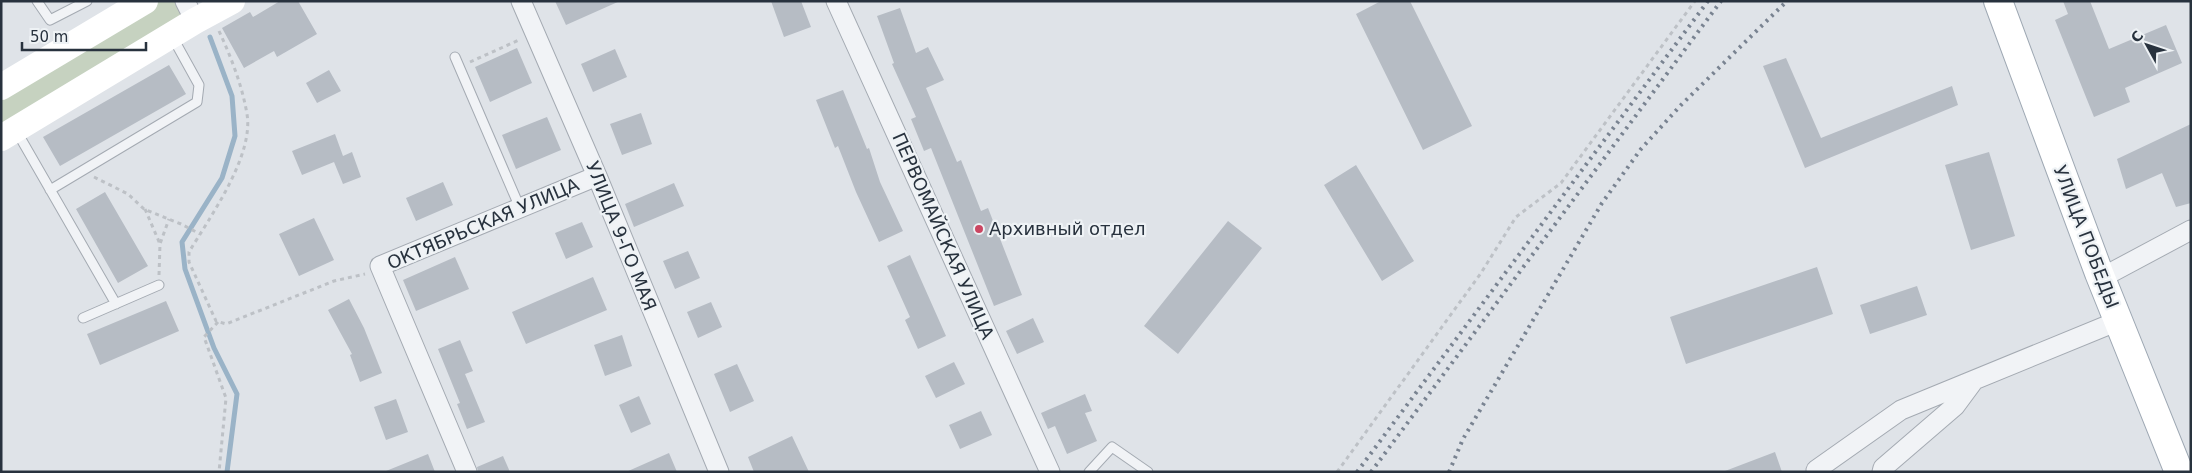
<svg xmlns="http://www.w3.org/2000/svg" width="2192" height="473" viewBox="0 0 2192 473" font-family="'DejaVu Sans',sans-serif">
	<style>
		.green { fill: #c6d2c0 }
		.lines { fill: none; stroke-linecap: round; stroke-linejoin: round }
		.stream { stroke: #9ab3c7; stroke-width: 5 }
		.building { fill: #b6bcc4 }
		.lane-casing { stroke: #a4aab2; stroke-width: 11 }
		.street-casing { stroke: #a4aab2; stroke-width: 21 }
		.primary-casing { stroke: #9ea8b3; stroke-width: 30 }
		.path { stroke: #bdc1c6; stroke-width: 3; stroke-dasharray: 4 4; stroke-linecap: butt }
		.lane { stroke: #f1f3f6; stroke-width: 9 }
		.street { stroke: #f1f3f6; stroke-width: 19 }
		.secondary { stroke: #fff; stroke-width: 26 }
		.primary { stroke: #fff; stroke-width: 28 }
		.rail { stroke: #798391; stroke-width: 4; stroke-dasharray: 2.5 5; stroke-linecap: butt }
		.poi-dot { fill: #cb4662; stroke: #eef2f5; stroke-width: 2 }
		.labels { text-anchor: middle; stroke-width: 4.5; stroke-linejoin: round; paint-order: stroke }
		.street-label { font-size: 18px; fill: #28323e; stroke: #eef2f5 }
		.poi-label { font-size: 18px; fill: #28323e; stroke: #eef2f5; text-anchor: start }
	</style>
	<rect width="100%" height="100%" fill="#dfe3e8"/>
	<path class="green" d="M160,1H180L189,17L1,129V97Z"/>
	<g class="lines">
		<path class="stream" d="M210,37L232,96L235,136L222,178L182,242L185,269L214,348L237,394L227,472"/>
	</g>
	<path class="building" d="M280,1H298L317,34L277,57L274,51L244,68L222,28L250,12L253,17Z
		M555,1H620L566,25Z
		M771,1H801L811,27L784,37Z
		M1381,1H1410L1472,126L1423,150L1356,14Z
		M2063,1H2090L2109,49L2166,25L2182,63L2125,88L2130,102L2094,117L2055,20L2068,14Z
		M900,8L916,53L928,47L944,80L926,88L957,162L961,160L981,211L988,208L1022,295L994,306L931,148L924,151L911,119L916,117L892,64L894,63L877,16Z
		M517,48L532,83L490,102L475,67Z
		M615,49L627,77L593,92L581,64Z
		M1786,58L1821,138L1952,86L1958,105L1805,168L1763,66Z
		M169,65L186,94L60,166L43,137Z
		M329,70L341,91L317,103L306,83Z
		M843,90L867,149L869,148L880,182L903,231L879,242L856,192L838,146L835,148L816,100Z
		M641,113L652,144L622,155L610,124Z
		M547,117L561,150L516,169L502,135Z
		M2191,124V203L2176,207L2162,173L2126,189L2117,159Z
		M335,134L343,156L352,152L361,177L343,184L334,162L302,175L292,151Z
		M1989,152L2015,236L1971,250L1945,165Z
		M1356,165L1414,261L1382,281L1324,185Z
		M443,182L453,205L416,221L406,198Z
		M674,183L684,206L634,227L625,204Z
		M105,192L148,266L118,283L76,209Z
		M314,218L334,260L299,276L279,234Z
		M1228,221L1262,248L1178,354L1144,326Z
		M582,222L593,247L566,259L555,233Z
		M688,251L700,278L675,289L663,261Z
		M910,255L946,336L918,349L905,320L910,317L887,266Z
		M455,257L469,289L416,311L403,280Z
		M1817,267L1833,314L1686,364L1670,317Z
		M593,277L607,310L526,344L512,312Z
		M1917,286L1927,315L1870,334L1860,305Z
		M349,299L364,328L382,373L360,382L350,355L352,354L328,310Z
		M166,301L179,331L100,365L87,334Z
		M711,302L722,327L698,338L687,312Z
		M1033,318L1044,342L1017,354L1006,331Z
		M622,335L632,366L605,376L594,345Z
		M460,340L473,371L465,374L485,422L467,429L457,404L460,403L438,349Z
		M954,362L965,384L936,398L925,376Z
		M737,364L754,401L730,412L714,374Z
		M1085,394L1092,411L1085,413L1097,441L1067,454L1055,426L1048,429L1041,413Z
		M639,396L651,424L631,433L619,405Z
		M396,399L408,432L386,440L374,407Z
		M981,411L992,435L960,449L949,425Z
		M792,436L809,472H754L748,457Z
		M1775,452L1782,472H1725V471Z
		M669,453L677,472H626Z
		M428,454L435,472H386V471Z
		M503,456L510,472H478L477,467Z"/>
	<g class="lines">
		<defs>
			<path id="lane" d="M37,1L50,20L87,1
				M455,57L520,208
				M17,132L116,304
				M50,190L197,102L199,85L173,38
				M83,318L159,285
				M1089,472L1112,447L1148,472"/>
			<path id="street" d="M185,1L195,21
				M521,1L597,176L719,472
				M836,1L1050,472
				M2101,278L2191,230
				M1816,470L1901,410L2118,321
				M467,472L380,266L597,176
				M1882,472L1883,468L1955,406L1972,383"/>
			<path id="primary" d="M1998,1L2099,273L2179,472"/>
		</defs>
		<use href="#lane" class="lane-casing"/>
		<use href="#street" class="street-casing"/>
		<use href="#primary" class="primary-casing"/>
		<path class="path" d="M219,31C231,57 242,85 247,114C254,156 210,217 189,252V262L216,321L226,324L334,281L365,274
			M470,62L519,40
			M94,177L128,194L144,209L181,224L200,234
			M145,209L160,244
			M159,275L160,244L169,219
			M218,322L204,337L226,398L219,472
			M1337,472L1481,273L1516,217L1561,183L1695,1"/>
		<use href="#lane" class="lane"/>
		<use href="#street" class="street"/>
		<path class="secondary" d="M1,87L145,1
			M1,138L195,21L232,1"/>
		<use href="#primary" class="primary"/>
		<path class="rail" d="M1357,472L1708,1
			M1371,472L1721,1
			M1449,472L1463,439L1602,203L1641,149L1681,105L1787,1"/>
	</g>
	<circle class="poi-dot" cx="979" cy="229" r="5"/>
	<g class="labels">
		<g class="street-label">
			<text transform="translate(483 224) rotate(-23)" y="6">ОКТЯБРЬСКАЯ УЛИЦА</text>
			<text transform="translate(621 236) rotate(68)" y="6">УЛИЦА 9-ГО МАЯ</text>
			<text transform="translate(943 236) rotate(66)" y="6">ПЕРВОМАЙСКАЯ УЛИЦА</text>
			<text transform="translate(2086 237) rotate(69)" y="6">УЛИЦА ПОБЕДЫ</text>
		</g>
		<g class="poi-label">
			<text x="989" y="235">Архивный отдел</text>
		</g>
	</g>
	<rect width="2192" height="473" fill="none" stroke="#28323e" stroke-width="5"/>
	<g transform="translate(2147 45) rotate(310)" stroke="#eef2f5" stroke-width="4" paint-order="stroke">
	<path d="M0-4L9 19L0 12L-9 19Z" fill="#28323e"/>
	<text y="-8" font-size="14" font-weight="bold" text-anchor="middle" fill="#28323e">С</text>
	</g>
	<path d="M22 42v8h124v-8" fill="none" stroke="#28323e" stroke-width="2.5"/>
	<text x="30" y="42" font-size="15" fill="#28323e" stroke="#eef2f5" stroke-width="4" paint-order="stroke">50 m</text>
</svg>
